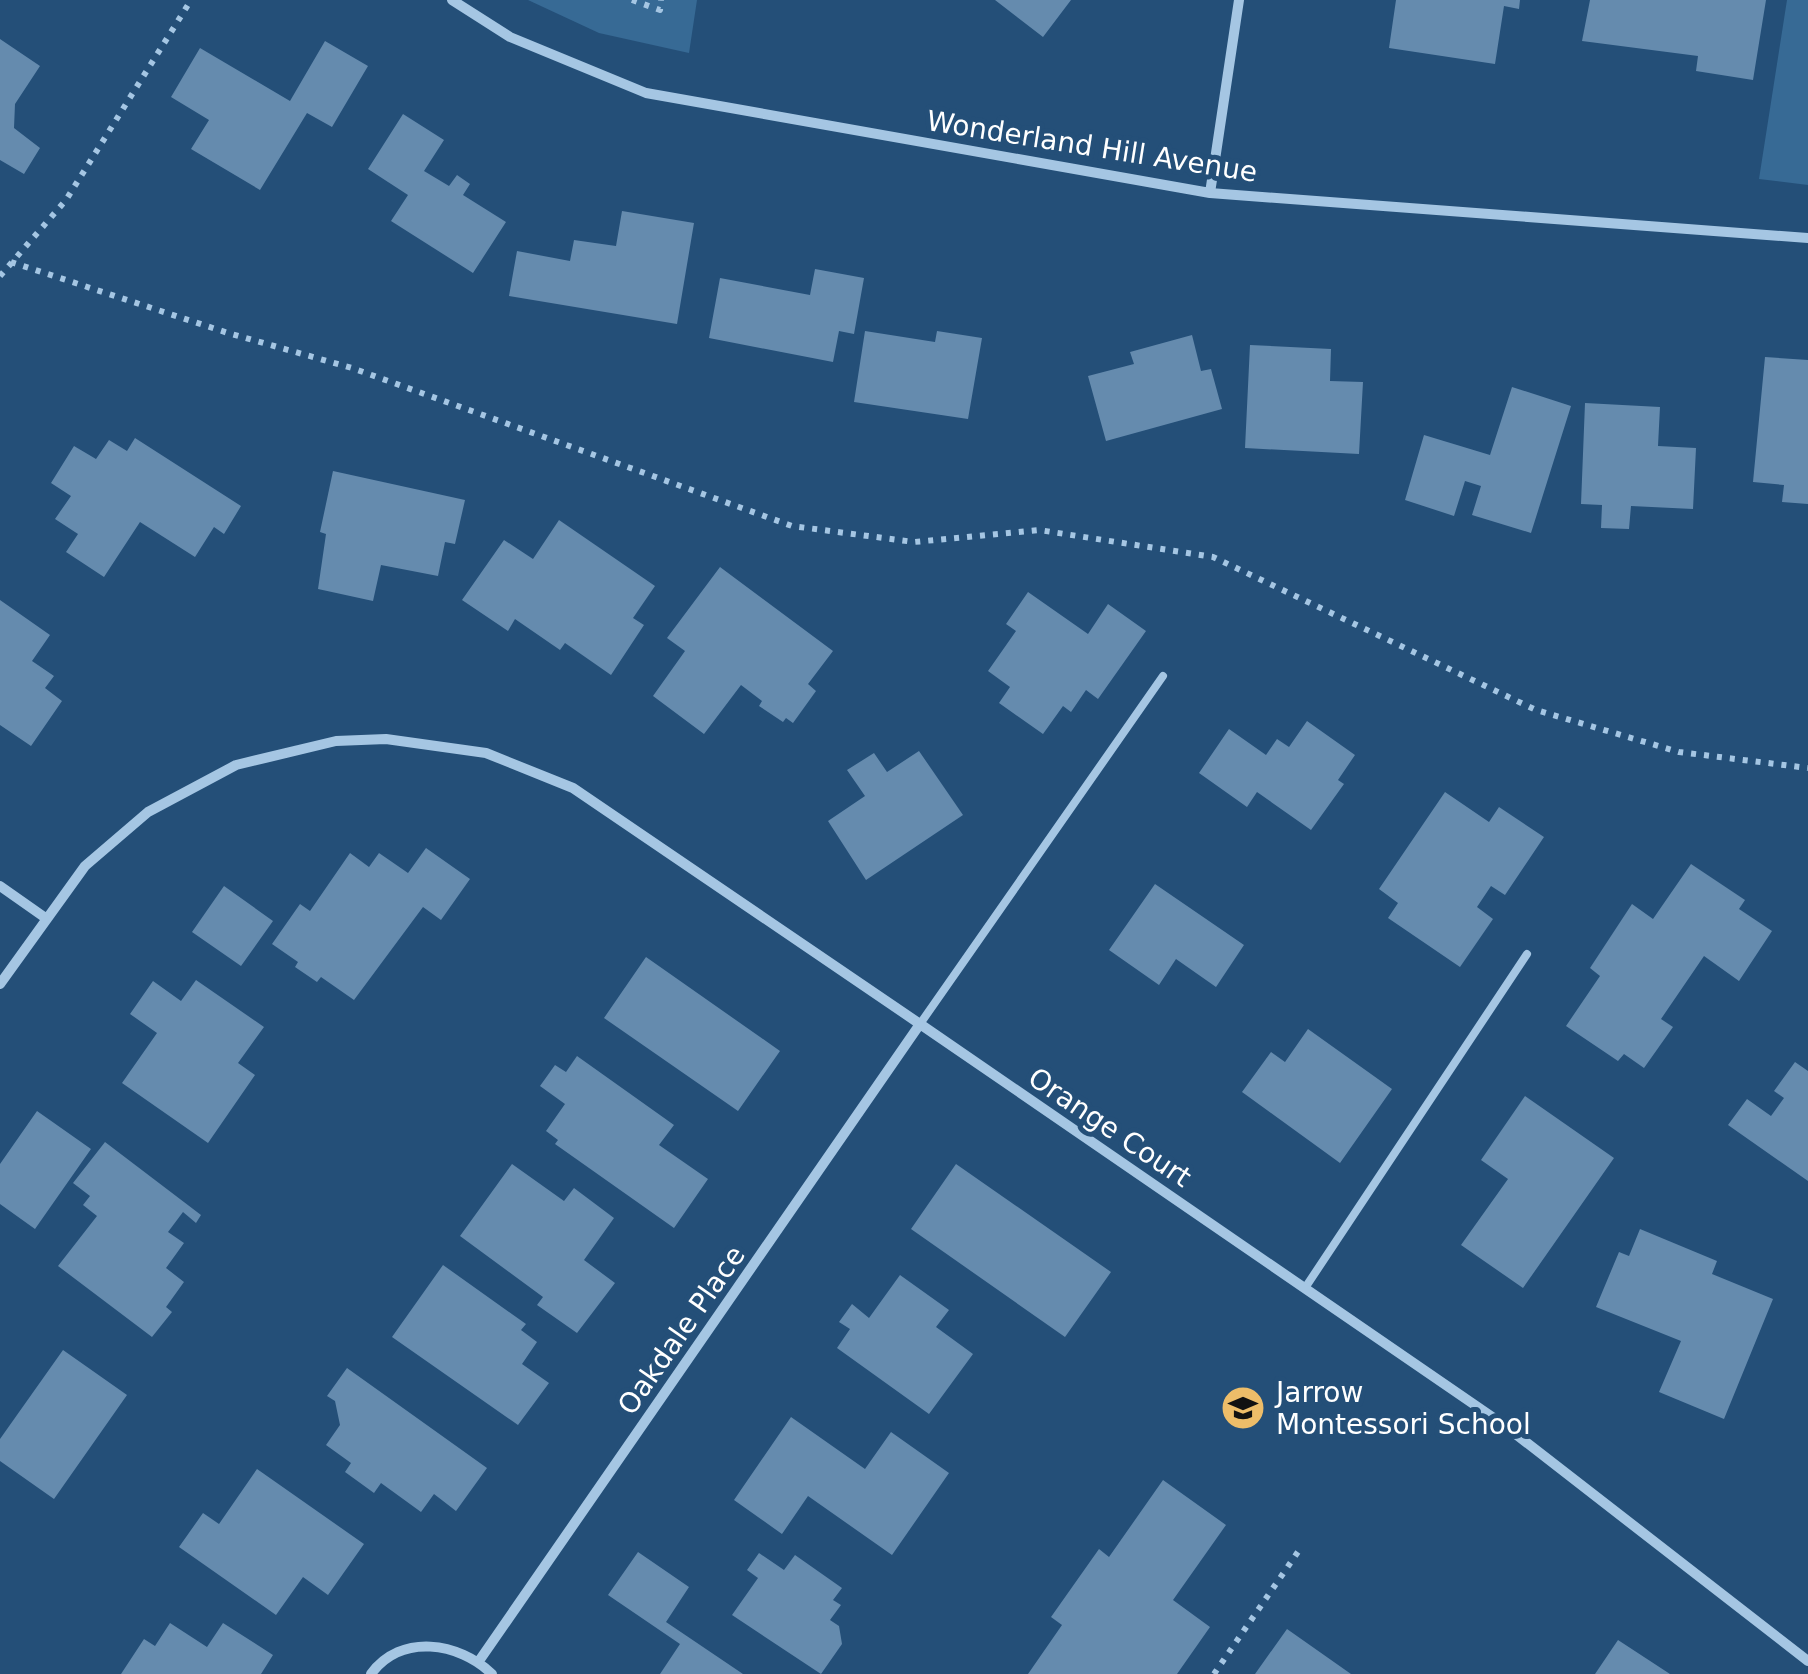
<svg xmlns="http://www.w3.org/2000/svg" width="1808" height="1674" viewBox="0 0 1808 1674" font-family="'DejaVu Sans',sans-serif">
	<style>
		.green { fill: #376a95 }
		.building { fill: #658bae }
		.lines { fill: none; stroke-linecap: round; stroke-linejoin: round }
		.path { stroke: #a5c6e3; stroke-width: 6; stroke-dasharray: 5 8; stroke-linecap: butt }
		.service { stroke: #a5c6e3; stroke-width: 8 }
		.minor { stroke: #a5c6e3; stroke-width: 10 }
		.labels { text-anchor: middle; stroke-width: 10; stroke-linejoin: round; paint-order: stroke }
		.street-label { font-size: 28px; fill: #fff; stroke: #244f78 }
		.poi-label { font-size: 28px; fill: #fff; stroke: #244f78; text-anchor: start }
	</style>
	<rect width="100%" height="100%" fill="#244f78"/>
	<path class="green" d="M528,0H697L689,53L599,33Z
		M1787,0H1808V185L1759,179Z"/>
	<path class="building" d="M995,0H1071L1043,37Z
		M1396,0H1520L1519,9L1504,6L1495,64L1389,48Z
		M1590,0H1766L1753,80L1696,71L1698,56L1582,41Z
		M0,39L40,66L15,104L14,128L40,148L24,174L0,160Z
		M325,41L368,66L332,127L307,113L260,190L191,149L209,120L171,97L200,48L290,101Z
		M403,114L444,140L424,171L449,186L457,175L470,184L463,195L506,222L473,273L391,221L408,195L368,169Z
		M622,211L694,223L677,324L509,296L517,251L570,261L574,240L616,246Z
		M815,269L864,278L854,334L839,331L833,362L709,338L720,278L810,295Z
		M865,331L935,342L937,331L982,338L968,419L854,402Z
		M1192,335L1201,371L1211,369L1222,409L1106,441L1088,376L1134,364L1130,352Z
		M1250,345L1331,349L1330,381L1363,382L1359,454L1245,448Z
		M1765,357L1808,360V504L1782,502L1784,485L1753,482Z
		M1512,387L1571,406L1531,533L1472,515L1481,486L1465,481L1454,516L1405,500L1424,435L1490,455Z
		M1585,403L1660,407L1658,446L1696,448L1693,509L1631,506L1629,529L1601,528L1602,505L1581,504Z
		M135,438L241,506L224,534L214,527L195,557L140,522L104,577L66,552L78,534L55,519L71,496L51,483L74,446L96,459L109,440L127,451Z
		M333,471L465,500L455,544L445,542L438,576L381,565L373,601L318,589L326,534L320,532Z
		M559,520L655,586L633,618L644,625L611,675L565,643L560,650L515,619L508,631L462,600L504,540L533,559Z
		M720,567L833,651L808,684L816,691L793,723L786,718L783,722L759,706L762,701L741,685L704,734L653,696L685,651L667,638Z
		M1028,592L1088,634L1108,604L1146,631L1098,699L1086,690L1071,712L1063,706L1043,734L999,703L1010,687L988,671L1016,631L1006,624Z
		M0,600L50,635L32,661L54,676L45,688L62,701L31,746L0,725Z
		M1307,721L1355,755L1338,780L1344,784L1311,830L1257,792L1247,807L1199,773L1229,729L1266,755L1277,739L1289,747Z
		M919,751L963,815L866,880L828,821L865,796L847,770L874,753L887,772Z
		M1445,792L1489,822L1499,807L1544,837L1505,895L1491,886L1477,907L1493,919L1460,967L1388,918L1398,903L1379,889Z
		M426,848L470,879L441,920L423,907L354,1000L321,977L317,982L295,967L298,962L272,944L300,904L310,911L350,853L369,867L379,853L408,873Z
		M1691,864L1745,900L1739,909L1772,931L1739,981L1704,956L1661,1019L1673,1027L1644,1068L1624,1054L1618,1061L1566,1026L1600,976L1590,968L1632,904L1653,919Z
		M1155,884L1244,945L1216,987L1176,959L1159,985L1109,950Z
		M224,886L273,921L241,966L192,932Z
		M646,957L780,1051L738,1111L604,1018Z
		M196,980L264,1027L238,1063L255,1075L208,1143L122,1083L157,1033L130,1014L153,981L181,1001Z
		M1308,1029L1392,1089L1340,1163L1242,1092L1271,1052L1285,1062Z
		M577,1056L674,1125L659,1145L708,1179L674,1228L555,1144L558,1140L546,1131L565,1104L540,1086L555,1065L566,1072Z
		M1795,1062L1808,1071V1181L1728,1125L1747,1099L1771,1116L1784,1098L1774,1091Z
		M1525,1096L1614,1158L1523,1288L1461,1245L1508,1179L1481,1160Z
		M37,1111L91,1149L35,1229L0,1204V1164Z
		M105,1142L201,1215L196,1223L183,1212L168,1232L184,1243L166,1268L184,1282L166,1307L172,1312L152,1337L58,1266L97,1216L83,1205L90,1196L73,1183Z
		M512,1164L564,1201L574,1188L614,1218L584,1260L615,1283L577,1333L537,1305L543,1297L460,1236Z
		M956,1164L1111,1272L1065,1337L911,1229Z
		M1640,1229L1717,1261L1712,1274L1773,1299L1724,1419L1659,1392L1681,1341L1596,1307L1619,1252L1629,1256Z
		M443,1265L526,1324L521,1330L537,1342L522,1364L549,1383L518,1425L392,1337Z
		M900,1275L949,1310L936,1327L973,1354L929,1414L837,1348L850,1329L839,1322L852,1304L869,1318Z
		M63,1350L127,1395L54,1499L0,1461V1439Z
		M347,1368L487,1468L456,1511L434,1494L421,1512L381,1483L374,1493L345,1472L351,1463L326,1445L340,1425L335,1401L327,1396Z
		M791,1417L865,1469L891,1432L949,1473L892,1555L808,1496L782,1534L734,1500Z
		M257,1469L364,1544L328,1595L303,1577L276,1615L179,1547L203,1513L219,1524Z
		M1163,1480L1226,1525L1173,1600L1210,1627L1177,1674H1028L1062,1625L1051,1617L1099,1549L1109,1557Z
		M638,1552L689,1587L666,1622L743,1674H660L680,1644L608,1595Z
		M759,1553L784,1570L795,1555L842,1588L833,1600L841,1605L830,1620L839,1626L842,1644L821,1674L732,1615L758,1578L747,1570Z
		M170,1623L207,1647L223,1623L273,1655L261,1674H121L144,1639L155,1646Z
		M1287,1629L1351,1674H1255Z
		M1618,1640L1670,1674H1595Z"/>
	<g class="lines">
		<path class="path" d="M632,0L660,10L661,0
			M11,262L228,333L352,368L792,526L914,542L1039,530L1213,557L1536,710L1679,752L1808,768
			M0,276L66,200L191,0
			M1214,1674L1302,1546"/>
		<path class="service" d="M920,1024L1163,676
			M1305,1288L1527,954"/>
		<path class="minor" d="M452,0L510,37L646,93L1210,193L1808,238
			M1210,193L1239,0
			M0,886L47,919
			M0,984L85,866L148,812L236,765L336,741L386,739L486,753L573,788L920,1024L1504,1425L1808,1661
			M479,1661L920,1024
			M371,1674C401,1633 459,1642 492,1674"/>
	</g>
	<defs>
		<symbol id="school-disc" viewBox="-11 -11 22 22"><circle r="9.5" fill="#edbd69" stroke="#244f78"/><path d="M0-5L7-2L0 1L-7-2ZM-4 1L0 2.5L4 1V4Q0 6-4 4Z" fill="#111"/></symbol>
	</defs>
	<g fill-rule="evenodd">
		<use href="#school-disc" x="1218" y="1383" width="50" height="50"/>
	</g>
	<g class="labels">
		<g class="street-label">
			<text transform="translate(1092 146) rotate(9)" y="10">Wonderland Hill Avenue</text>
			<text transform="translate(1110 1127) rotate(34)" y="10">Orange Court</text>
			<text transform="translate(681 1330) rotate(-55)" y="10">Oakdale Place</text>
		</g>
		<g class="poi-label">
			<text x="1276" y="1402">Jarrow<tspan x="1276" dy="32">Montessori School</tspan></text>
		</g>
	</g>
</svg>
